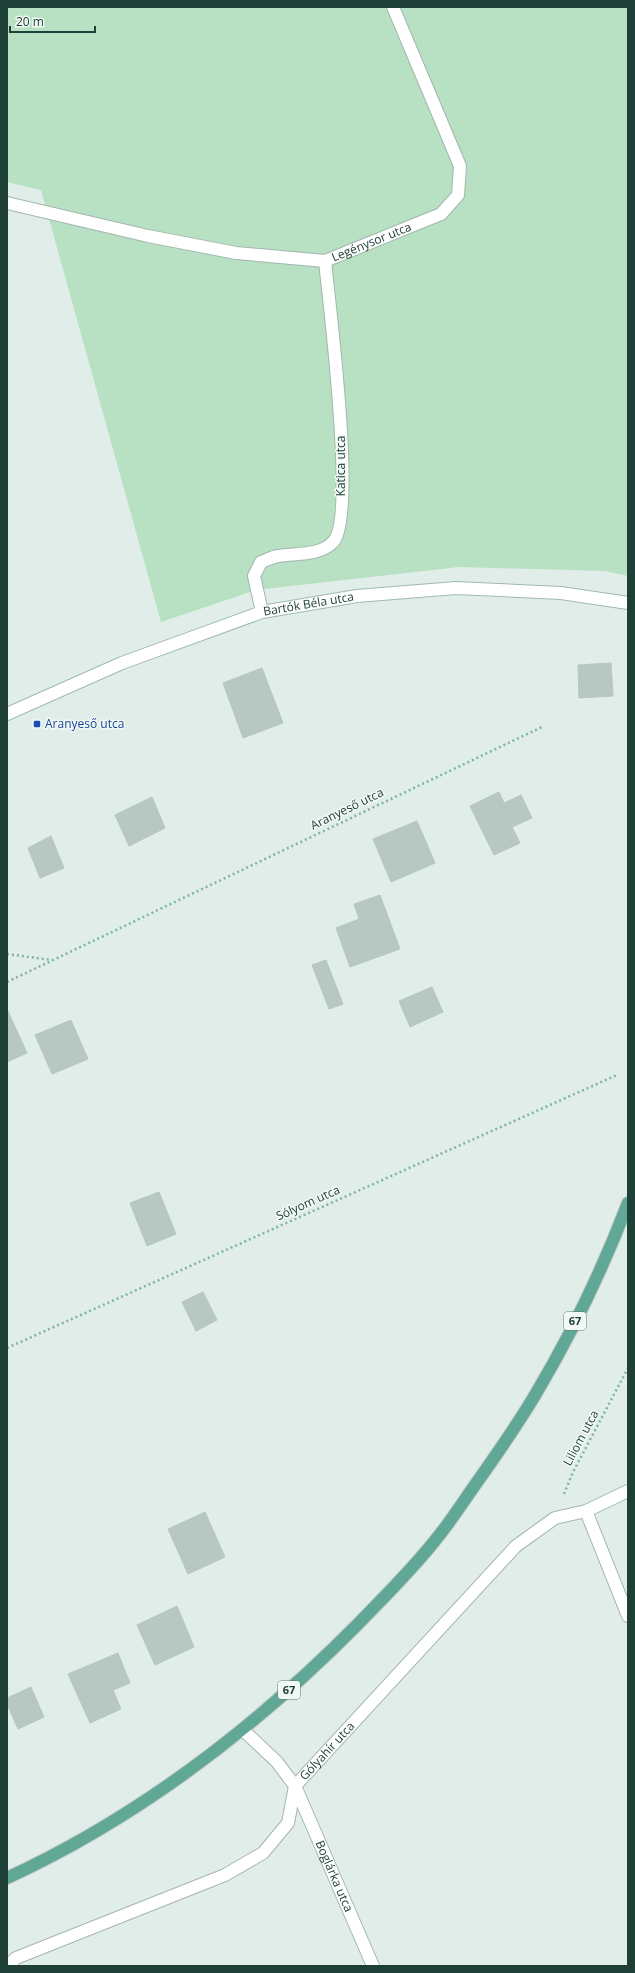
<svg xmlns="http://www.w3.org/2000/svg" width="635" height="1973" viewBox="0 0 635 1973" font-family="'Open Sans',sans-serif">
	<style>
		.green { fill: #b7e1c2 }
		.building { fill: #b6c8c1; stroke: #b3c8bf }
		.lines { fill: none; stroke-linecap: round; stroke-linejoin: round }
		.street-casing { stroke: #a3b6af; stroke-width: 14 }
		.secondary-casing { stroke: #9ebab0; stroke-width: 14 }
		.primary-casing { stroke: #c0cac7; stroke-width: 14 }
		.path { stroke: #7eb4a3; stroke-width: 2.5; stroke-dasharray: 2 3; stroke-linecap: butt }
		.street { stroke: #fff; stroke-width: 12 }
		.secondary { stroke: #fff; stroke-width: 12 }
		.primary { stroke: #61a795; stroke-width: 12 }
		.transit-dot { fill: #1a4fb4; stroke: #f2f9f5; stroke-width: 1.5 }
		.labels { text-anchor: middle; stroke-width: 3; stroke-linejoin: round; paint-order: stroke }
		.shield { fill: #f2f9f5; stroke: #5e7870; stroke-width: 1 }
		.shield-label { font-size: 11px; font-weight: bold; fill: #1f4037 }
		.street-label { font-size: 12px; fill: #1f4037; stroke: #f2f9f5 }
		.transit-label { font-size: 12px; fill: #164399; stroke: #f2f9f5; text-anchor: start }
	</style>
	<rect width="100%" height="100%" fill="#e1ede8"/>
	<path class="green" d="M7,7H628V576L605,571L459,567L256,590L161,622L41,190L7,182Z"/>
	<path class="building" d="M611,663L613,696L579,698L578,665Z
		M262,668L283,723L243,738L223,683Z
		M499,792L504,803L521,795L532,818L512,827L520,843L494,855L470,806Z
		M152,797L165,828L129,846L115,815Z
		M417,821L435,863L391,882L373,839Z
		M51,836L64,868L40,878L28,848Z
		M380,895L400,949L350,967L336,928L359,919L354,904Z
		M326,960L343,1004L329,1009L312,965Z
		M432,987L443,1012L410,1027L399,1001Z
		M7,1009L27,1053L7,1062Z
		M71,1020L88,1059L52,1074L35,1035Z
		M159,1192L176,1234L147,1246L130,1203Z
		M203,1292L217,1320L196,1331L182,1302Z
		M205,1512L225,1557L188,1574L168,1529Z
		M177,1606L194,1647L155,1665L137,1625Z
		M118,1653L130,1683L113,1690L121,1709L90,1723L68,1674Z
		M31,1687L44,1717L18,1729L7,1704V1698Z"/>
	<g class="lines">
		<defs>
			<g id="street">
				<path id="s1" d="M7,203L148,236L236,253L325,261L441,214L458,195L460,166L393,7"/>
				<path d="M262,612L254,576L261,562C267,560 272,557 278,556C296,553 320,556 333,542C357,518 329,303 325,261"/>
				<path d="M586,1511L628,1616"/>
				<path id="s2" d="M243,1730L277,1762L295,1786L373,1966"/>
				<path id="s3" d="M7,1966L16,1958L225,1875L263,1853L288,1823L295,1786L516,1546L555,1518L586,1511L628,1491"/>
			</g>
			<g id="secondary">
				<path id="s4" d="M7,714L122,663L262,612L357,596L456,588L561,593L628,603"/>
			</g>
			<path id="primary" d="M7,1878C139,1817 255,1728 357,1625C384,1597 413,1569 437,1538C451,1521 463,1502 475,1485C497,1454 519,1423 538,1390C573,1331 603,1268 628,1203"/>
		</defs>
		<use href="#street" class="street-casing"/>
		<use href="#secondary" class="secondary-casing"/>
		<use href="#primary" class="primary-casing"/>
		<path class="path" d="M7,954L52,960
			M7,982L544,726
			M7,1348L617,1075
			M564,1494L573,1472L628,1368"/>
		<use href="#street" class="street"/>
		<use href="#secondary" class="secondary"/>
		<use href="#primary" class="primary"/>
	</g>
	<rect class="transit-dot" x="33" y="720" width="8" height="8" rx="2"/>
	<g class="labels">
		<g class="shield">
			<rect x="564" y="1312" width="22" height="18" rx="3"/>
			<rect x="278" y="1681" width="22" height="18" rx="3"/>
		</g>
		<g class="shield-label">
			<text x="575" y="1325">67</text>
			<text x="289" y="1694">67</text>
		</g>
		<g class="street-label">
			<text dy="4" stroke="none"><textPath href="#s1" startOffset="374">Legénysor utca</textPath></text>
			<text transform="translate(341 466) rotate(-90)" y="4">Katica utca</text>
			<text dy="4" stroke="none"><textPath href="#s4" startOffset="322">Bartók Béla utca</textPath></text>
			<text transform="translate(347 809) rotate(-26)" y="4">Aranyeső utca</text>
			<text transform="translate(308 1203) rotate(-24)" y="4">Sólyom utca</text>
			<text transform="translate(581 1438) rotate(-62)" y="4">Liliom utca</text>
			<text dy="4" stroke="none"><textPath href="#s3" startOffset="405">Gólyahír utca</textPath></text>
			<text dy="4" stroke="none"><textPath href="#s2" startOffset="175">Boglárka utca</textPath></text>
		</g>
		<g class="transit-label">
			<text x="45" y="728">Aranyeső utca</text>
		</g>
	</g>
	<rect width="635" height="1973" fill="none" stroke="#1f4037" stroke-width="16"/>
	<path d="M10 26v6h85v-6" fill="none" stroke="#1f4037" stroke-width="2"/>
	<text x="16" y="26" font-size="12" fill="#1f4037" stroke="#f2f9f5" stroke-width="3" paint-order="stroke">20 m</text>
</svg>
